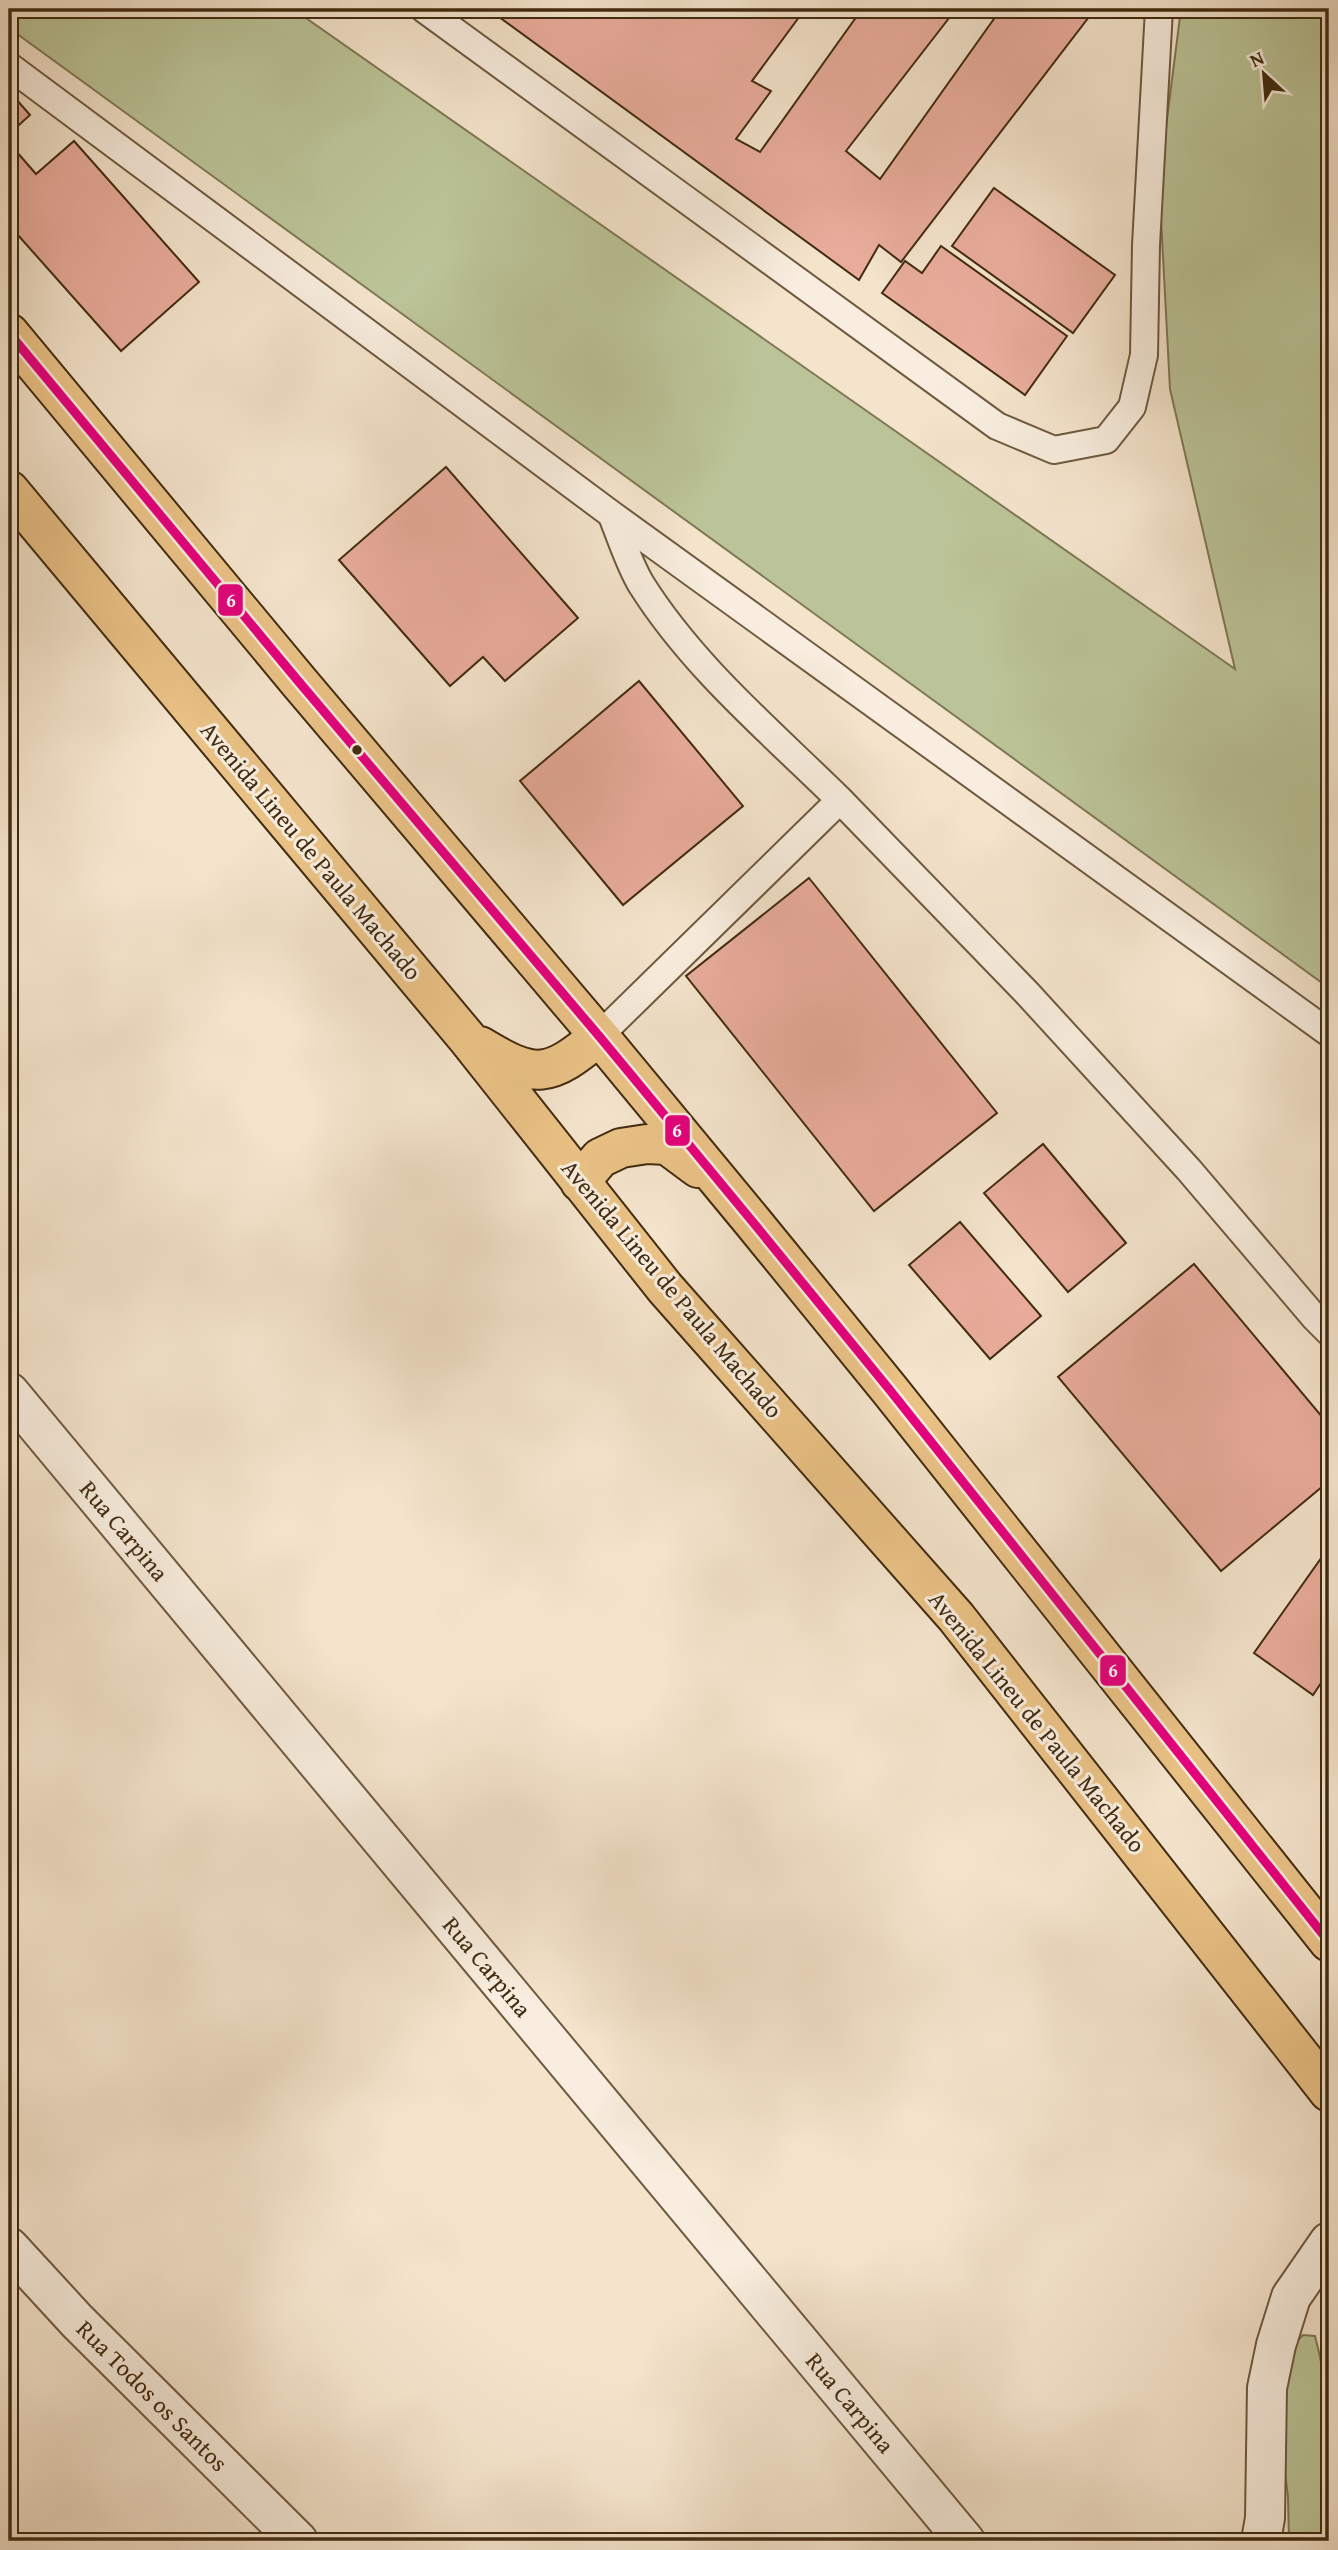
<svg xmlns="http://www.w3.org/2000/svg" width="1338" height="2550" viewBox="0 0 1338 2550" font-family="'Gentium Book Plus',serif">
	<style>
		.green { fill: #bbc498; stroke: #7e7854; stroke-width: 2 }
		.building { fill: #e9ac9c; stroke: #412b10; stroke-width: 2 }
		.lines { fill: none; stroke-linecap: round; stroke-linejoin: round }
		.lane-casing { stroke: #6e593f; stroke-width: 30 }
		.street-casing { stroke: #6e593f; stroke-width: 42 }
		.highway-casing { stroke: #412b10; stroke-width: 42 }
		.path { stroke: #412b10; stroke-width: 4.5; stroke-dasharray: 2 3.5; stroke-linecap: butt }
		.lane { stroke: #f8edde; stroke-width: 26 }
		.street { stroke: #f8edde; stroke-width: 38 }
		.highway { stroke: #eac286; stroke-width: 38 }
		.bus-1-casing { stroke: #f8edde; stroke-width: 14 }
		.bus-1 { stroke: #e5007d; stroke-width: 9 }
		.bus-dot { fill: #412b10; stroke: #f8edde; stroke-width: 2.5 }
		.labels { text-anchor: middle; stroke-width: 6; stroke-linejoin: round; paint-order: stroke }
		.street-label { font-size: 24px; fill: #412b10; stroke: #f8edde }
		.line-badge { stroke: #f8edde; stroke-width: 2.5 }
		.badge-label { font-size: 19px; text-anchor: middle; font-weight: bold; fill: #fff }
	</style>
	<rect width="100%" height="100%" fill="#f4e4cc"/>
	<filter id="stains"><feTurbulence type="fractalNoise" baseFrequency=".00286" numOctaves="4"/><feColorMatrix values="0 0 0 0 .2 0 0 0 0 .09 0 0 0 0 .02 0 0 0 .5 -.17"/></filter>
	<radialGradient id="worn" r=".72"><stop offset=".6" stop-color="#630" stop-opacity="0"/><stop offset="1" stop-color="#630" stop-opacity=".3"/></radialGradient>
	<path class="green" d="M9,9H293L1235,669L1170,389L1159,181L1181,9H1329V988L9,28Z
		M1303,2335L1315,2336C1334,2405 1329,2471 1329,2541H1289L1288,2497L1282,2449L1283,2398L1292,2346Z"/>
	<path class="building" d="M488,9H805L752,81L771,91L736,139L760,152L862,9H956L846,151L880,179L1001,9H1095L901,262L879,245L859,280Z
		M9,91L30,115L9,134Z
		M74,141L199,282L121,351L9,225V143L36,174Z
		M994,188L1115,275L1073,333L952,246Z
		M941,246L1067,336L1025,395L882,293L905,261L922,273Z
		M446,467L578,618L505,681L483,657L450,686L339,560Z
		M639,681L743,806L623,905L520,781Z
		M809,878L997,1113L874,1211L686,976Z
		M1043,1144L1126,1243L1068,1292L984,1193Z
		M960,1222L1041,1316L990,1359L909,1265Z
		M1194,1264L1329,1425V1481L1221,1571L1058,1377Z
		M1329,1547V1671L1313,1695L1254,1653Z"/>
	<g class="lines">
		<defs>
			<path id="lane" d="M424,9L997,426L1054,450L1106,440L1132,407L1144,355L1146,245L1159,9
				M9,66L611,514L1329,1033
				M840,800L1027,993L1189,1170L1315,1318L1329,1332
				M599,1036L840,800C771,732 693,667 641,584C629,564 621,538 612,516"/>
			<path id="street" d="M9,1392L965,2541
				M9,2247L77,2321L298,2541
				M1261,2541L1265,2518L1267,2388L1276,2345L1291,2297L1329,2242"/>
			<path id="highway" d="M9,333L299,682L599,1036L752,1221L889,1389L1329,1942
				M9,490L467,1038L665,1288L956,1617L1329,2092
				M480,1046C536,1080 549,1078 599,1036
				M580,1182L600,1158L621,1148L647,1144L667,1145L698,1168"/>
		</defs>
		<use href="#lane" class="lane-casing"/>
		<use href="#street" class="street-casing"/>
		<use href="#highway" class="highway-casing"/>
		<path class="path" d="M9,572L16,565"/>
		<use href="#lane" class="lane"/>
		<use href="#street" class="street"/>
		<use href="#highway" class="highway"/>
		<defs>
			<path id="bus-1" d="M9,333L299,682L599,1036L752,1221L889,1389L1329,1942"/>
		</defs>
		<use href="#bus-1" class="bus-1-casing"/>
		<use href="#bus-1" class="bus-1"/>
	</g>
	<circle class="bus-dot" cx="357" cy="750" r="6"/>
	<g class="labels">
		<g class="street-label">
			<text transform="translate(311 851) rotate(50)" y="8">Avenida Lineu de Paula Machado</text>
			<text transform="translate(672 1289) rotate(50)" y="8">Avenida Lineu de Paula Machado</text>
			<text transform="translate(124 1531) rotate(50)" y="8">Rua Carpina</text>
			<text transform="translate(1037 1722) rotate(51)" y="8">Avenida Lineu de Paula Machado</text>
			<text transform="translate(487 1967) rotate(50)" y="8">Rua Carpina</text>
			<text transform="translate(152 2396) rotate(45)" y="8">Rua Todos os Santos</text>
			<text transform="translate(850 2403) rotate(50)" y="8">Rua Carpina</text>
		</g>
	</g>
	<g class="line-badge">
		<rect x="217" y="583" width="27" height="34" rx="7" fill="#e5007d"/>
		<rect x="664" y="1114" width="27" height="33" rx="7" fill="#e5007d"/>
		<rect x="1099" y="1654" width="28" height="33" rx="7" fill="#e5007d"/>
	</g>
	<g class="badge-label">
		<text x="231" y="607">6</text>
		<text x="677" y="1137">6</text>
		<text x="1113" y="1677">6</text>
	</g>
	<rect width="1338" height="2550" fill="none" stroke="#f4e4cc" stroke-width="35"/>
	<rect x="10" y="10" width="1317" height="2529" fill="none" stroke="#412b10" stroke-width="3.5"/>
	<rect x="18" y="18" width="1303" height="2515" fill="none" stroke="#412b10" stroke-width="2"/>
	<g transform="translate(1264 74) rotate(334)" stroke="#f8edde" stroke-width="5" paint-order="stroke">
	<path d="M0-5L12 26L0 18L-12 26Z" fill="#412b10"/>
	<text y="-10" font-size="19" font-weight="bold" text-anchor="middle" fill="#412b10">N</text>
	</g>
	<rect width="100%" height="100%" filter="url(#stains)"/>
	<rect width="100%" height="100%" fill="url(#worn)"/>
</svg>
